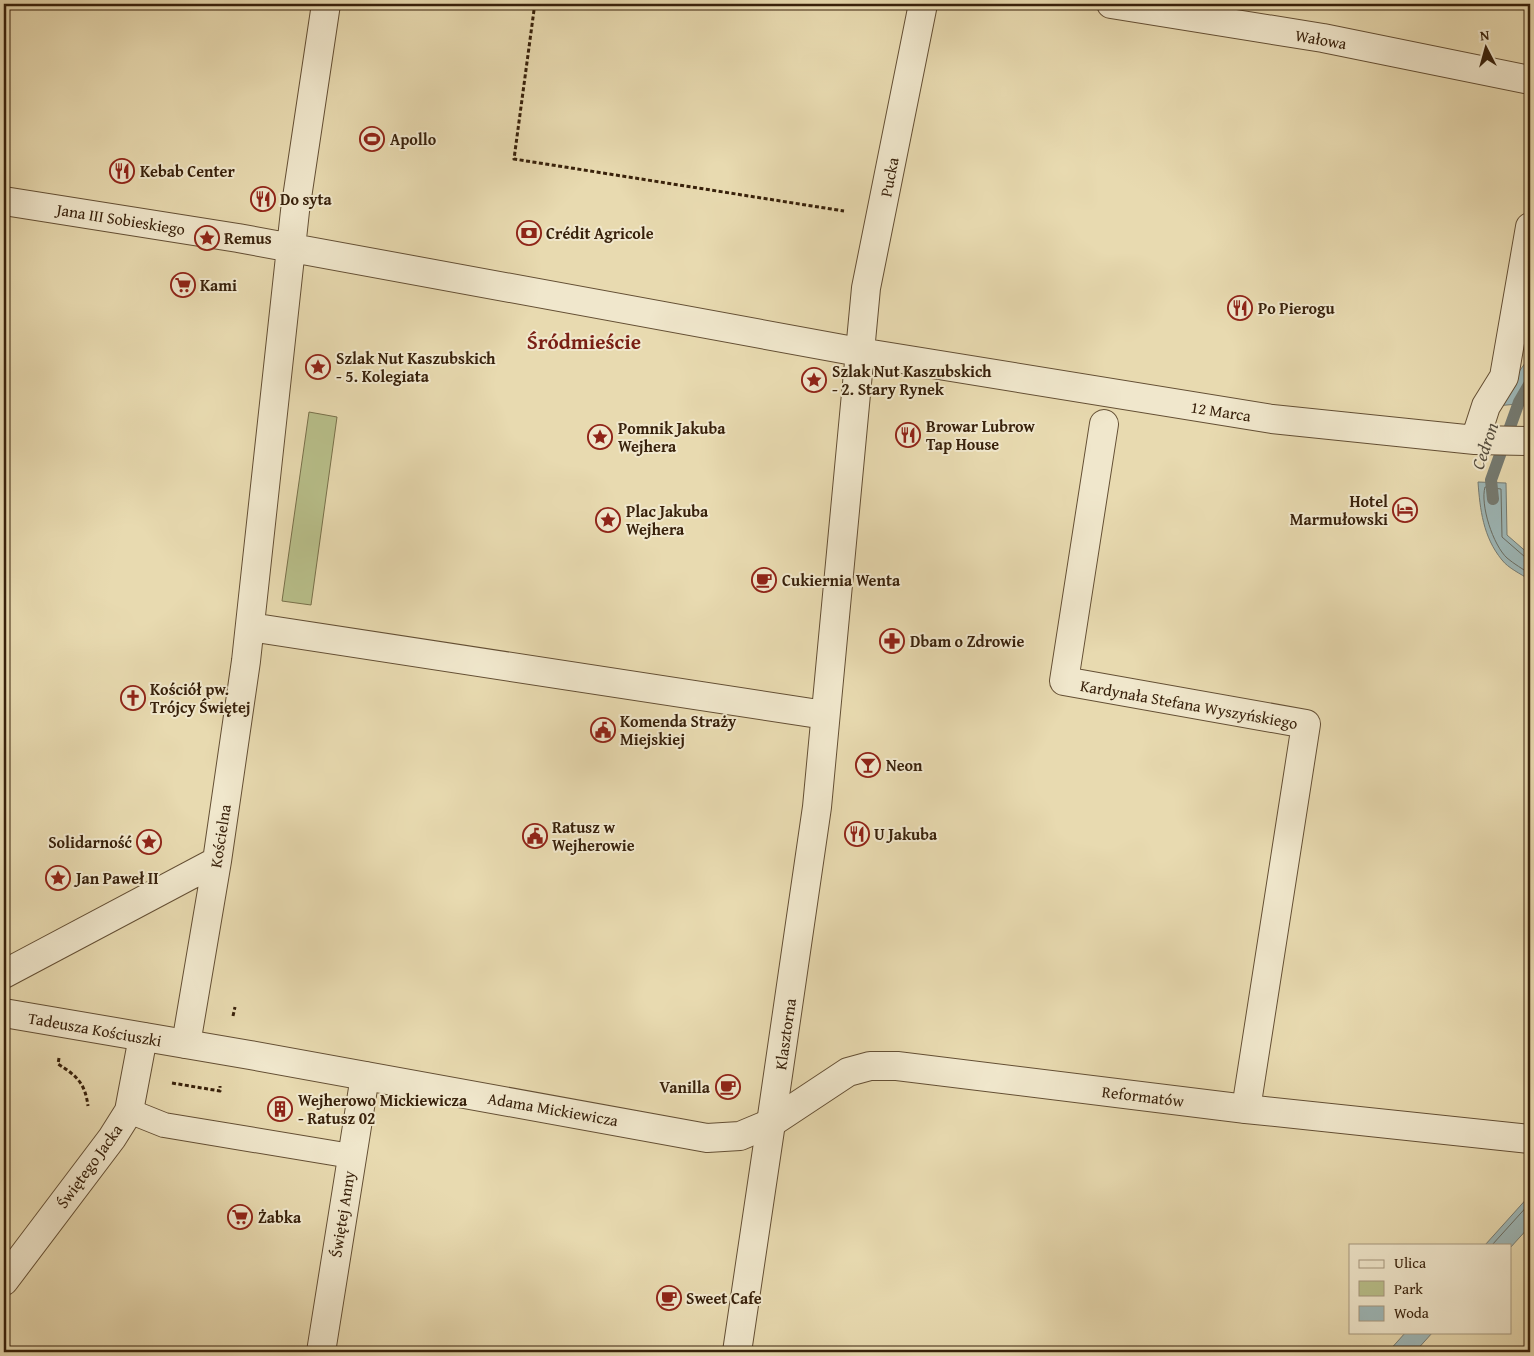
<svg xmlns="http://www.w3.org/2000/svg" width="1534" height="1356" viewBox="0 0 1534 1356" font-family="'Gentium Book Plus',serif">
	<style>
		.green { fill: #b8bf8a; stroke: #78704a }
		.water { fill: #9db7b7; stroke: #757b72 }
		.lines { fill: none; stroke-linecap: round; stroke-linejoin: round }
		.shore { stroke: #6a6c61; stroke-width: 1 }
		.stream { stroke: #757b72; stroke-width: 12 }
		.service-casing { stroke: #644f34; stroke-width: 26 }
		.pedestrian-casing { stroke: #644f34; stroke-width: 30 }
		.minor-casing { stroke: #644f34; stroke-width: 30 }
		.tertiary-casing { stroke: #644f34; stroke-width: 30 }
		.path { stroke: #38210b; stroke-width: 3; stroke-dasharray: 4 2.5; stroke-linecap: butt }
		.service { stroke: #f0e7cc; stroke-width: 24 }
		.pedestrian { stroke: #f0e7cc; stroke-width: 28 }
		.minor { stroke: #f0e7cc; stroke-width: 28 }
		.tertiary { stroke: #f0e7cc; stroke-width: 28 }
		.labels { text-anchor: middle; stroke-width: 4; stroke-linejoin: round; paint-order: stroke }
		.street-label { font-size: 16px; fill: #38210b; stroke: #f0e7cc }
		.poi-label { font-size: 16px; font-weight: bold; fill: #38210b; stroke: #f0e7cc; text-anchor: start }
		.water-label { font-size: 18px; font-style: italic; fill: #564e3f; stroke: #f0e7cc }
		.district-label { font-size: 21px; font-weight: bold; fill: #7a1f14; stroke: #f0e7cc }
	</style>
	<rect width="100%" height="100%" fill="#e8dab0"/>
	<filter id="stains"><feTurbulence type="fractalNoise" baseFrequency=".004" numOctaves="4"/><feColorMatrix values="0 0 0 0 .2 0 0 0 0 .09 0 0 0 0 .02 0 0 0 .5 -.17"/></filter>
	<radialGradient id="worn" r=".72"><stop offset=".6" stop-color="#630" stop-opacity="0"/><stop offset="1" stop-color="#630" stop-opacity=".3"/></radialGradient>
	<path class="green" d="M309,412L337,417L311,605L282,601Z"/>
	<path class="water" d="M1530,356V403L1495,406Z
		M1478,482L1506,483L1507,535L1530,555V580C1521,574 1508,568 1502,560C1483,537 1480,509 1478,482Z
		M1530,1195V1226L1510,1248V1245H1485Z
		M1406,1332H1433L1415,1352H1388Z"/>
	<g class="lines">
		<path class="shore" d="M1530,558L1525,557L1502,537L1501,489L1485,487C1480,505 1493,545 1507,558C1514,564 1523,569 1530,574
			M1492,1245L1530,1203"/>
		<path class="stream" d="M1493,499L1491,480L1519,402L1530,383"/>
		<defs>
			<path id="service" d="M129,1111L164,1125L351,1156"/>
			<path id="pedestrian" d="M1111,4L1323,38L1530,80
				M4,201L238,238L859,352L1272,419L1475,440L1530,441
				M1475,440L1486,406L1504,377L1530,227
				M250,627L825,715
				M4,974L217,861
				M186,1044L217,861L246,661L295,211L326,4
				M771,1123L817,807L866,288L923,4"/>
			<path id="minor" d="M1104,424L1064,681L1306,724L1246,1109
				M4,1281L112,1138L129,1111L143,1037
				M321,1352L365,1076
				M737,1352L771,1123"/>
			<path id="tertiary" d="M4,1013L250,1055L707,1138L740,1136L771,1123L848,1072L870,1066H897L1246,1109L1530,1139"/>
		</defs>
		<use href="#service" class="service-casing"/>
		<use href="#pedestrian" class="pedestrian-casing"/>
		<use href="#minor" class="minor-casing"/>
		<use href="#tertiary" class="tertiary-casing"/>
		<path class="path" d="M534,10L514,159L844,211
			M233,1016L235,1007
			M59,1058L58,1064C77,1076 85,1083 88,1106
			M172,1083L220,1091V1086"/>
		<use href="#service" class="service"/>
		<use href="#pedestrian" class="pedestrian"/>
		<use href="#minor" class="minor"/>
		<use href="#tertiary" class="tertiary"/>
	</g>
	<defs>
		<symbol id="stadium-ring" viewBox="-11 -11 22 22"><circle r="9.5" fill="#f0e7cc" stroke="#8f2418" stroke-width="1.5"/><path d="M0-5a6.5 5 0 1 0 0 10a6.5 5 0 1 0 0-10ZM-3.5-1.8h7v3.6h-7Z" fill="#8f2418"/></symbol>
		<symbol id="restaurant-ring" viewBox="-11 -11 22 22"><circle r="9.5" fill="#f0e7cc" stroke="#8f2418" stroke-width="1.5"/><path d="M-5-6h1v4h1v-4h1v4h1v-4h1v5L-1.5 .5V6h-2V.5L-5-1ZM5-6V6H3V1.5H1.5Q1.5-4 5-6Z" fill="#8f2418"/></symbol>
		<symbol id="bank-ring" viewBox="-11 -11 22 22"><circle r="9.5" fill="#f0e7cc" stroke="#8f2418" stroke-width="1.5"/><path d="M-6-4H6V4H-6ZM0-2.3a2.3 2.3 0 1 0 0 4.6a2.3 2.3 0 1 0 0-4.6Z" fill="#8f2418"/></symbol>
		<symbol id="sight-ring" viewBox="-11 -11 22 22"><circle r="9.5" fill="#f0e7cc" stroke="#8f2418" stroke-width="1.5"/><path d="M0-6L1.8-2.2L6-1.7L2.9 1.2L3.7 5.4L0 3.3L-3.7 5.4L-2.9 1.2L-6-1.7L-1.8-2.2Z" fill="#8f2418"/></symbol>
		<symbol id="supermarket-ring" viewBox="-11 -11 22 22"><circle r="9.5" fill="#f0e7cc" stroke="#8f2418" stroke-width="1.5"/><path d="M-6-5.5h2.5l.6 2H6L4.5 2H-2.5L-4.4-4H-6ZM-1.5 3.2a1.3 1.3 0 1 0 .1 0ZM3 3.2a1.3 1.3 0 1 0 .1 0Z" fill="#8f2418"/></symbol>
		<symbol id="hotel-ring" viewBox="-11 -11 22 22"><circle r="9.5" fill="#f0e7cc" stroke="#8f2418" stroke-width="1.5"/><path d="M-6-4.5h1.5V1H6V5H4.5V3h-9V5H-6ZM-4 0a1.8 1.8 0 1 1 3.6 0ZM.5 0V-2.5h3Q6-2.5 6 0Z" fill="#8f2418"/></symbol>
		<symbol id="cafe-ring" viewBox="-11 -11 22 22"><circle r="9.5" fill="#f0e7cc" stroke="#8f2418" stroke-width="1.5"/><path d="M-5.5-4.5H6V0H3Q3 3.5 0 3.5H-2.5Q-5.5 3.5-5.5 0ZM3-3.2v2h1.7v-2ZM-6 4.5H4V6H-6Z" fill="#8f2418"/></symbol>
		<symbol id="pharmacy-ring" viewBox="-11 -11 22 22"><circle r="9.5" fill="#f0e7cc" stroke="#8f2418" stroke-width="1.5"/><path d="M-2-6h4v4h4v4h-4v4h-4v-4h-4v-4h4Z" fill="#8f2418"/></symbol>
		<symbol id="church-ring" viewBox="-11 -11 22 22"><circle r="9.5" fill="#f0e7cc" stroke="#8f2418" stroke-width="1.5"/><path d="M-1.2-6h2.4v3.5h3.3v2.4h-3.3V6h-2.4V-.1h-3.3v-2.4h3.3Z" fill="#8f2418"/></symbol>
		<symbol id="civic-ring" viewBox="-11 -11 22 22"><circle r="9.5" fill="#f0e7cc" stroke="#8f2418" stroke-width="1.5"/><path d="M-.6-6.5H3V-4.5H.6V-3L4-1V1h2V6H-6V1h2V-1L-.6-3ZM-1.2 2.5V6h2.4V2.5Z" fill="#8f2418"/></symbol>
		<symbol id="bar-ring" viewBox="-11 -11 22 22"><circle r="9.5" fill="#f0e7cc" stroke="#8f2418" stroke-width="1.5"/><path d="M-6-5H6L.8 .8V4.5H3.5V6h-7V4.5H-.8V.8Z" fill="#8f2418"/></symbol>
		<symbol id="building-ring" viewBox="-11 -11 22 22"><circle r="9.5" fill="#f0e7cc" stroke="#8f2418" stroke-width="1.5"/><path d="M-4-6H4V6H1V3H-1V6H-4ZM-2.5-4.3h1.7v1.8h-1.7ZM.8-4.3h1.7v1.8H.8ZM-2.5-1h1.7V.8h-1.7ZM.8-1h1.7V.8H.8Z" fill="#8f2418"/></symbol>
	</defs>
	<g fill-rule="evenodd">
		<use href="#stadium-ring" x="358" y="125" width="28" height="28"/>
		<use href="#restaurant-ring" x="108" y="157" width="28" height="28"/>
		<use href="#restaurant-ring" x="249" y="185" width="28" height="28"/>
		<use href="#bank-ring" x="515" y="219" width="28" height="28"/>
		<use href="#sight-ring" x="193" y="224" width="28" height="28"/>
		<use href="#supermarket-ring" x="169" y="271" width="28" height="28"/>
		<use href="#restaurant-ring" x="1226" y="294" width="28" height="28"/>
		<use href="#sight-ring" x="304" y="353" width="28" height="28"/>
		<use href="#sight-ring" x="800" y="366" width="28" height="28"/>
		<use href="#restaurant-ring" x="894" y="421" width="28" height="28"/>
		<use href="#sight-ring" x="586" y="423" width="28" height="28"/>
		<use href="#hotel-ring" x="1391" y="496" width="28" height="28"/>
		<use href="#sight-ring" x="594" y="506" width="28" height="28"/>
		<use href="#cafe-ring" x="750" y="566" width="28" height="28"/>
		<use href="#pharmacy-ring" x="878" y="627" width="28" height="28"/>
		<use href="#church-ring" x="119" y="684" width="28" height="28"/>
		<use href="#civic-ring" x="589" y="716" width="28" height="28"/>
		<use href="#bar-ring" x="854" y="751" width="28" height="28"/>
		<use href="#restaurant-ring" x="843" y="820" width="28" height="28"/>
		<use href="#civic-ring" x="521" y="822" width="28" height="28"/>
		<use href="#sight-ring" x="135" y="828" width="28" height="28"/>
		<use href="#sight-ring" x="44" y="864" width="28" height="28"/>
		<use href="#cafe-ring" x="714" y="1073" width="28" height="28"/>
		<use href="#building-ring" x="266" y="1095" width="28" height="28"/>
		<use href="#supermarket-ring" x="226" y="1203" width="28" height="28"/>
		<use href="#cafe-ring" x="655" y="1284" width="28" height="28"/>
	</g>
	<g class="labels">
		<g class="street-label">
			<text transform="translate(1321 39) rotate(10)" y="6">Wałowa</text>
			<text transform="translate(889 177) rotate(-79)" y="6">Pucka</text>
			<text transform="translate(121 219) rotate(9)" y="6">Jana III Sobieskiego</text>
			<text transform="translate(1221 411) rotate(9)" y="6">12 Marca</text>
			<text transform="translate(1189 704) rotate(10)" y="6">Kardynała Stefana Wyszyńskiego</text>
			<text transform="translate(220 836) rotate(-81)" y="6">Kościelna</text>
			<text transform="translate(95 1029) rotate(10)" y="6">Tadeusza Kościuszki</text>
			<text transform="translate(785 1034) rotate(-82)" y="6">Klasztorna</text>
			<text transform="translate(1143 1096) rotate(7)" y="6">Reformatów</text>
			<text transform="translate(553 1109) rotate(10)" y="6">Adama Mickiewicza</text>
			<text transform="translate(89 1166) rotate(-54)" y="6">Świętego Jacka</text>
			<text transform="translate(342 1214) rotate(-81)" y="6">Świętej Anny</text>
		</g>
		<g class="poi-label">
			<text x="390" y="145">Apollo</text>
			<text x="140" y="177">Kebab Center</text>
			<text x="280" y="205">Do syta</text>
			<text x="546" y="239">Crédit Agricole</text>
			<text x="224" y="244">Remus</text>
			<text x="200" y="291">Kami</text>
			<text x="1258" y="314">Po Pierogu</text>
			<text x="336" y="364">Szlak Nut Kaszubskich<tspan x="336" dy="18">- 5. Kolegiata</tspan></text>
			<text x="832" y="377">Szlak Nut Kaszubskich<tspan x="832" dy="18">- 2. Stary Rynek</tspan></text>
			<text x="926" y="432">Browar Lubrow<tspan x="926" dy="18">Tap House</tspan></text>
			<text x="618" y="434">Pomnik Jakuba<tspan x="618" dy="18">Wejhera</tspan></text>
			<text x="1388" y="507" text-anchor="end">Hotel<tspan x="1388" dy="18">Marmułowski</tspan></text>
			<text x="626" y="517">Plac Jakuba<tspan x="626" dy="18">Wejhera</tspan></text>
			<text x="782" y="586">Cukiernia Wenta</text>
			<text x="910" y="647">Dbam o Zdrowie</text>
			<text x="150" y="695">Kościół pw.<tspan x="150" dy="18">Trójcy Świętej</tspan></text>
			<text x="620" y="727">Komenda Straży<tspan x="620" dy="18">Miejskiej</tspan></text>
			<text x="886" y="771">Neon</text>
			<text x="552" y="833">Ratusz w<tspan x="552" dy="18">Wejherowie</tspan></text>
			<text x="874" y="840">U Jakuba</text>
			<text x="132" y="848" text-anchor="end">Solidarność</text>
			<text x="76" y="884">Jan Paweł II</text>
			<text x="710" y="1093" text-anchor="end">Vanilla</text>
			<text x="298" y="1106">Wejherowo Mickiewicza<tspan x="298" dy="18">- Ratusz 02</tspan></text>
			<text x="258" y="1223">Żabka</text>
			<text x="686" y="1304">Sweet Cafe</text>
		</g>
		<g class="water-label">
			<text transform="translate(1485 446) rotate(-71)" y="6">Cedron</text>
		</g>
		<g class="district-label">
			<text x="584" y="349">Śródmieście</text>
		</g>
	</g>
	<rect width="1534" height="1356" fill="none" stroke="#e8dab0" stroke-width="20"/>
	<rect x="5" y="5" width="1524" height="1346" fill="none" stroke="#38210b" stroke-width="2.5"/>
	<rect x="10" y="10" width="1514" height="1336" fill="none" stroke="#38210b"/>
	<rect x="1349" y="1244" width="162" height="90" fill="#f0e7cc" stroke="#a6987f"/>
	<rect x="1359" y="1260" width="25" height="8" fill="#f0e7cc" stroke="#a6987f"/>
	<text x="1394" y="1268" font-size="15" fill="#38210b">Ulica</text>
	<rect x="1359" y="1281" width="25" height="15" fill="#b8bf8a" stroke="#a6987f"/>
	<text x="1394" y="1294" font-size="15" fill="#38210b">Park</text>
	<rect x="1359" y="1306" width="25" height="15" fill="#9db7b7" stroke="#a6987f"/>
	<text x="1394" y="1318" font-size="15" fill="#38210b">Woda</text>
	<g transform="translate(1486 48) rotate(354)" stroke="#f0e7cc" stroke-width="4" paint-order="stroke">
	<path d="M0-4L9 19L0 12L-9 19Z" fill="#38210b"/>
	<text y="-8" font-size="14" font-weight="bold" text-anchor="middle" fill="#38210b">N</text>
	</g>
	<rect width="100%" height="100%" filter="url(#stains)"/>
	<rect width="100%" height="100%" fill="url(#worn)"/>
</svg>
